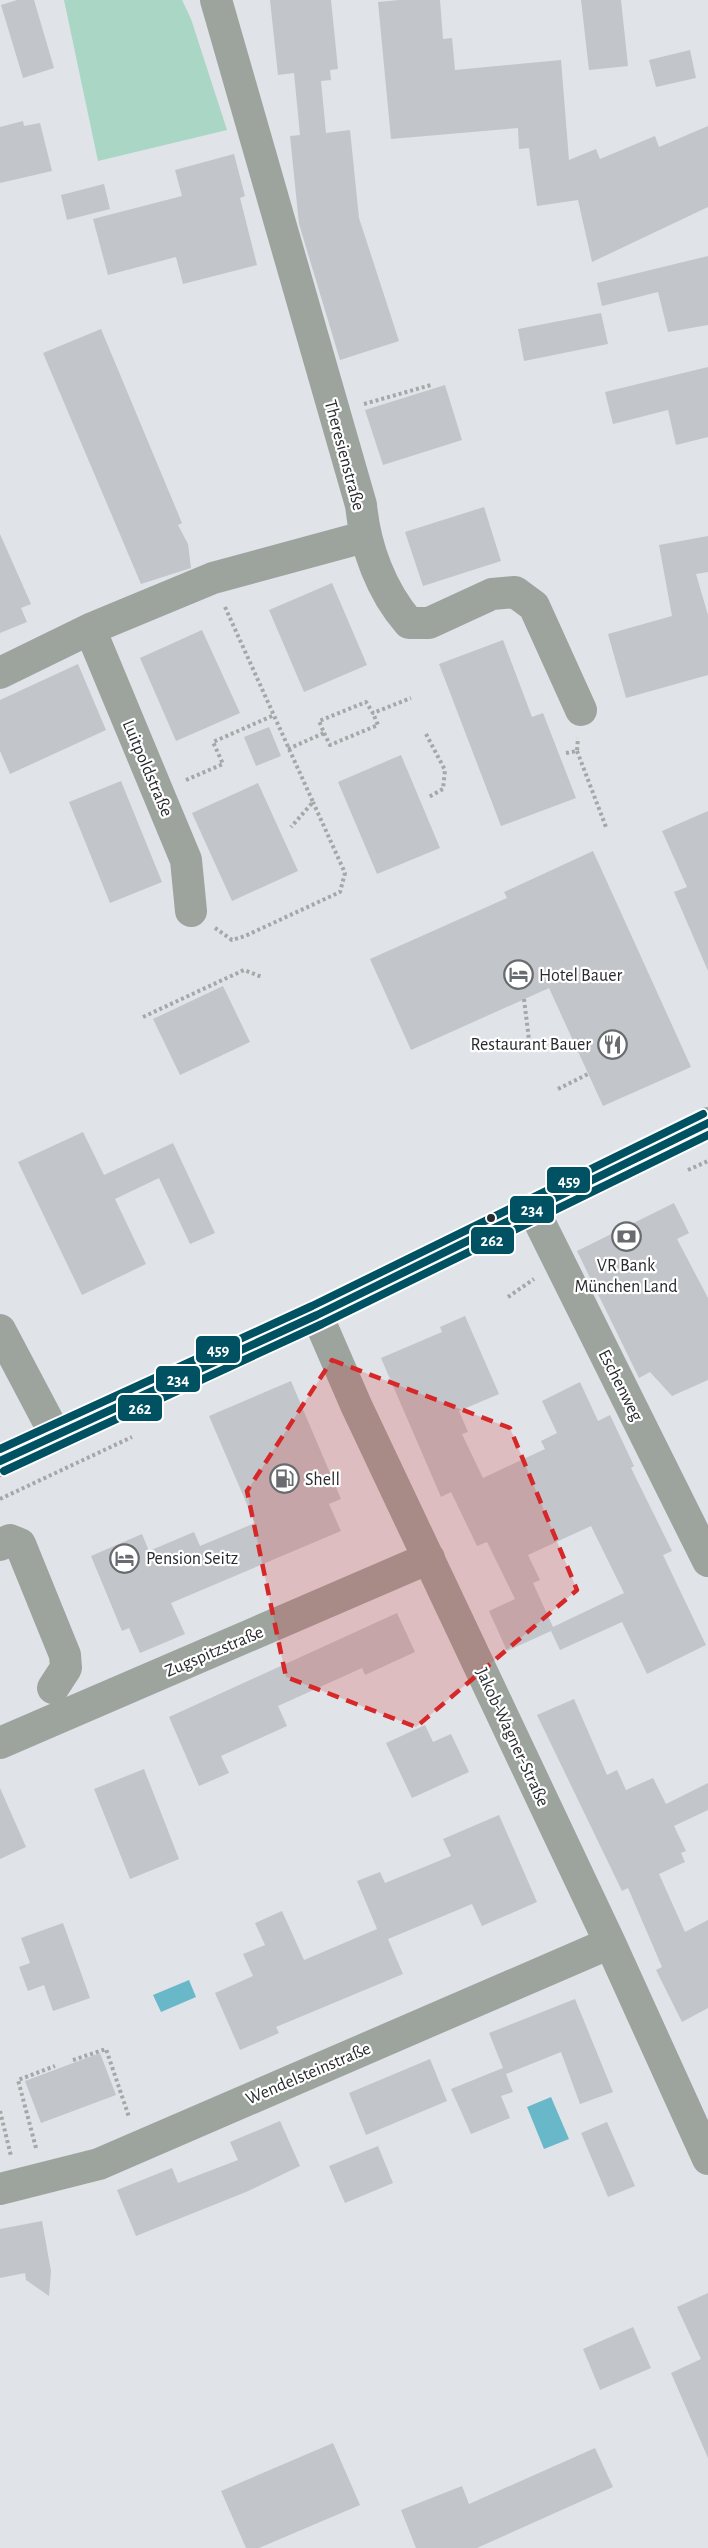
<svg xmlns="http://www.w3.org/2000/svg" width="708" height="2548" viewBox="0 0 708 2548" font-family="'Alegreya Sans',sans-serif">
	<style>
		.green { fill: #aad6c5 }
		.water { fill: #69b8ca }
		.building { fill: #c2c5c9; fill-rule: evenodd }
		.lines { fill: none; stroke-linecap: round; stroke-linejoin: round }
		.path { stroke: #a4a9a7; stroke-width: 4; stroke-dasharray: 3 3; stroke-linecap: butt }
		.minor { stroke: #9da49e; stroke-width: 32 }
		.bus-1-casing { stroke: #fff; stroke-width: 12 }
		.bus-2-casing { stroke: #fff; stroke-width: 12 }
		.bus-3-casing { stroke: #fff; stroke-width: 12 }
		.bus-1 { stroke: #005262; stroke-width: 8 }
		.bus-2 { stroke: #005262; stroke-width: 8 }
		.bus-3 { stroke: #005262; stroke-width: 8 }
		.marked { fill: #d62828; fill-opacity: 0.2; stroke: #d62828; stroke-width: 4.5; stroke-dasharray: 12 8; stroke-linejoin: round }
		.bus-dot { fill: #282a2e; stroke: #fff; stroke-width: 2 }
		.labels { text-anchor: middle; stroke-width: 4.5; stroke-linejoin: round; paint-order: stroke }
		.street-label { font-size: 18px; fill: #282a2e; stroke: #fff }
		.poi-label { font-size: 18px; fill: #282a2e; stroke: #fff; text-anchor: start }
		.line-badge { stroke: #fff; stroke-width: 2 }
		.badge-label { font-size: 16px; text-anchor: middle; font-weight: bold; fill: #fff }
	</style>
	<rect width="100%" height="100%" fill="#e0e3e8"/>
	<path class="green" d="M64,0H182L191,19L227,130L98,161Z"/>
	<path class="water" d="M189,1980L196,1997L161,2012L153,1995Z
		M551,2097L569,2139L544,2149L527,2107Z"/>
	<path class="building" d="M17,0H34L54,68L23,78L1,5Z
		M270,0H331L338,69L330,70L331,80L321,81L326,133L350,130L359,218L399,341L340,360L299,224L290,136L300,135L294,73L278,75Z
		M399,0H440L443,39L452,38L455,70L561,60L569,160L596,149L600,159L655,136L659,147L708,126V207L592,262L578,200L537,206L529,148L519,149L518,128L391,139L378,2Z
		M581,0H621L628,66L589,70Z
		M690,50L696,78L656,87L649,60Z
		M23,121L24,126L40,123L52,171L0,183V127Z
		M234,154L245,196L240,198L257,265L183,284L176,257L108,275L93,219L182,196L175,170Z
		M104,184L110,209L67,220L61,195Z
		M708,256V325L668,332L658,292L602,306L597,283Z
		M601,313L608,344L524,361L518,329Z
		M101,329L182,523L178,525L188,544L191,568L141,584L43,353Z
		M708,367V437L676,445L668,410L613,424L605,392Z
		M445,385L462,440L383,465L365,410Z
		M484,507L501,561L423,586L405,532Z
		M0,534L31,604L21,608L27,622L0,633Z
		M708,536V572L696,574L708,615V675L626,698L608,634L672,616L659,545Z
		M332,583L367,665L304,692L269,610Z
		M202,630L240,713L176,741L140,658Z
		M503,640L532,717L543,713L576,798L501,826L439,664Z
		M78,664L106,730L10,774L0,751V700Z
		M269,727L281,756L256,766L244,737Z
		M401,755L440,848L377,874L338,782Z
		M121,781L162,882L110,903L69,802Z
		M258,783L298,871L232,901L192,813Z
		M708,811V971L674,892L687,887L662,831Z
		M593,851L691,1067L603,1106L549,988L411,1050L370,959L507,898L504,892Z
		M223,986L250,1042L180,1075L153,1019Z
		M83,1132L104,1175L173,1143L215,1233L190,1244L159,1178L115,1199L146,1264L82,1295L18,1162Z
		M674,1203L689,1233L677,1239L708,1298V1380L672,1396L650,1372L639,1378L577,1251Z
		M465,1316L499,1394L459,1411L468,1432L462,1434L483,1478L545,1449L541,1441L557,1433L542,1401L580,1382L598,1421L610,1415L634,1466L631,1468L672,1551L663,1555L706,1645L647,1674L622,1622L560,1650L551,1631L507,1651L489,1611L515,1599L487,1542L477,1546L451,1492L441,1497L381,1358L442,1332L440,1327ZM591,1526L624,1593L553,1627L533,1583L540,1580L528,1555Z
		M291,1381L341,1499L329,1504L341,1531L171,1603L185,1634L140,1653L129,1628L122,1631L91,1556L142,1534L149,1551L194,1532L200,1546L255,1523L209,1416Z
		M397,1613L415,1652L365,1675L362,1668L278,1706L287,1726L221,1756L229,1773L199,1786L169,1717Z
		M574,1699L607,1775L617,1770L626,1790L653,1778L666,1804L708,1783V1810L674,1826L686,1851L681,1853L685,1862L659,1874L685,1932L708,1920V2008L682,2022L656,1970L662,1967L628,1888L622,1891L537,1715Z
		M425,1725L433,1742L451,1734L469,1772L412,1798L386,1743Z
		M144,1769L179,1859L130,1879L94,1789Z
		M0,1788L26,1847L0,1859Z
		M499,1815L537,1902L482,1926L472,1904L388,1939L403,1974L276,2027L279,2033L240,2050L215,1993L253,1976L243,1954L265,1945L255,1923L282,1911L304,1960L377,1929L357,1881L380,1872L385,1883L451,1856L443,1839Z
		M63,1923L90,1998L53,2011L44,1985L28,1991L19,1967L30,1963L21,1938Z
		M575,1999L613,2092L580,2104L561,2052L506,2074L513,2092L501,2096L510,2118L471,2134L451,2089L503,2068L489,2033Z
		M100,2053L116,2095L41,2123L25,2081Z
		M430,2059L447,2101L366,2135L349,2093Z
		M280,2121L300,2166L246,2192L136,2236L117,2190L172,2168L178,2183L238,2160L230,2142Z
		M607,2122L635,2186L608,2197L581,2133Z
		M378,2146L393,2183L345,2203L329,2166Z
		M42,2221L51,2271L49,2296L26,2280L25,2273L0,2278V2229Z
		M708,2293V2458L671,2373L701,2359L677,2307Z
		M633,2327L651,2368L600,2390L583,2349Z
		M333,2443L360,2505L259,2548H246L221,2491Z
		M595,2448L613,2487L477,2548H416L401,2510L462,2486L469,2504Z"/>
	<g class="lines">
		<path class="path" d="M364,404L431,385
			M225,607L313,802L291,827
			M324,733L330,745L378,725L373,713
			M426,734L445,770L443,789L429,797
			M288,749L324,733L319,721L366,702L373,713L411,698
			M577,751L606,827
			M566,753L577,751L578,738
			M186,780L223,764L213,742L272,716
			M215,928L232,940L245,936L340,892L345,873L313,802
			M524,999L530,1048
			M143,1017L244,970L262,977
			M558,1089L588,1074
			M688,1170L708,1161
			M508,1297L534,1279
			M0,1499L132,1437
			M73,2060L106,2049L129,2117
			M0,2111L11,2156
			M36,2148L18,2080L55,2066"/>
		<path class="minor" d="M216,0L361,505C365,547 381,591 409,623H429L492,594L515,592L534,606L581,710
			M90,629L186,860L191,911
			M0,673L90,629L213,578L364,537
			M533,1209L708,1561
			M317,1315L356,1405L610,1943L708,2159
			M0,1330L56,1436
			M0,1461L317,1315L708,1123
			M0,1545L10,1540L20,1544L65,1655L66,1668L53,1688
			M0,1743L429,1558
			M0,2189L99,2164L610,1943"/>
		<defs>
			<path id="bus-1" d="M0,1461L317,1315L708,1123"/>
			<path id="bus-2" d="M4,1471L322,1324L708,1135"/>
			<path id="bus-3" d="M0,1449L312,1306L703,1114"/>
		</defs>
		<use href="#bus-1" class="bus-1-casing"/>
		<use href="#bus-2" class="bus-2-casing"/>
		<use href="#bus-3" class="bus-3-casing"/>
		<use href="#bus-1" class="bus-1"/>
		<use href="#bus-2" class="bus-2"/>
		<use href="#bus-3" class="bus-3"/>
	</g>
	<path class="marked" d="M332,1360L510,1428L577,1590L416,1727L286,1677L247,1491Z"/>
	<defs>
		<symbol id="hotel-ring" viewBox="-11 -11 22 22"><circle r="9.5" fill="#fff" stroke="#686b6f" stroke-width="1.5"/><path d="M-6-4.5h1.5V1H6V5H4.5V3h-9V5H-6ZM-4 0a1.8 1.8 0 1 1 3.6 0ZM.5 0V-2.5h3Q6-2.5 6 0Z" fill="#686b6f"/></symbol>
		<symbol id="restaurant-ring" viewBox="-11 -11 22 22"><circle r="9.5" fill="#fff" stroke="#686b6f" stroke-width="1.5"/><path d="M-5-6h1v4h1v-4h1v4h1v-4h1v5L-1.5 .5V6h-2V.5L-5-1ZM5-6V6H3V1.5H1.5Q1.5-4 5-6Z" fill="#686b6f"/></symbol>
		<symbol id="bank-ring" viewBox="-11 -11 22 22"><circle r="9.5" fill="#fff" stroke="#686b6f" stroke-width="1.5"/><path d="M-6-4H6V4H-6ZM0-2.3a2.3 2.3 0 1 0 0 4.6a2.3 2.3 0 1 0 0-4.6Z" fill="#686b6f"/></symbol>
		<symbol id="fuel-ring" viewBox="-11 -11 22 22"><circle r="9.5" fill="#fff" stroke="#686b6f" stroke-width="1.5"/><path d="M-5.5-6h7V0h2V4h1.3V-2.5L3-4.5l.8-.8L6-3V5H2.5V1h-1V6h-7ZM-4.2-4.7v3.2H.2V-4.7Z" fill="#686b6f"/></symbol>
	</defs>
	<g fill-rule="evenodd">
		<use href="#hotel-ring" x="502" y="958" width="33" height="33"/>
		<use href="#restaurant-ring" x="596" y="1028" width="33" height="33"/>
		<use href="#bank-ring" x="610" y="1220" width="33" height="33"/>
		<use href="#fuel-ring" x="268" y="1462" width="33" height="33"/>
		<use href="#hotel-ring" x="108" y="1542" width="33" height="33"/>
	</g>
	<circle class="bus-dot" cx="491" cy="1218" r="5"/>
	<g class="labels">
		<g class="street-label">
			<text transform="translate(345 455) rotate(75)" y="6">Theresienstraße</text>
			<text transform="translate(148 768) rotate(67)" y="6">Luitpoldstraße</text>
			<text transform="translate(621 1385) rotate(63)" y="6">Eschenweg</text>
			<text transform="translate(214 1651) rotate(-23)" y="6">Zugspitzstraße</text>
			<text transform="translate(513 1737) rotate(65)" y="6">Jakob-Wagner-Straße</text>
			<text transform="translate(308 2073) rotate(-23)" y="6">Wendelsteinstraße</text>
		</g>
		<g class="poi-label">
			<text x="539" y="981">Hotel Bauer</text>
			<text x="591" y="1050" text-anchor="end">Restaurant Bauer</text>
			<text x="626" y="1271" text-anchor="middle">VR Bank<tspan x="626" dy="21">München Land</tspan></text>
			<text x="305" y="1485">Shell</text>
			<text x="146" y="1564">Pension Seitz</text>
		</g>
	</g>
	<g class="line-badge">
		<rect x="546" y="1166" width="45" height="28" rx="6" fill="#005262"/>
		<rect x="509" y="1195" width="46" height="29" rx="6" fill="#005262"/>
		<rect x="470" y="1226" width="45" height="29" rx="6" fill="#005262"/>
		<rect x="195" y="1335" width="46" height="29" rx="6" fill="#005262"/>
		<rect x="155" y="1365" width="46" height="28" rx="6" fill="#005262"/>
		<rect x="117" y="1394" width="46" height="28" rx="6" fill="#005262"/>
	</g>
	<g class="badge-label">
		<text x="569" y="1186">459</text>
		<text x="532" y="1215">234</text>
		<text x="492" y="1246">262</text>
		<text x="218" y="1355">459</text>
		<text x="178" y="1385">234</text>
		<text x="140" y="1414">262</text>
	</g>
</svg>
